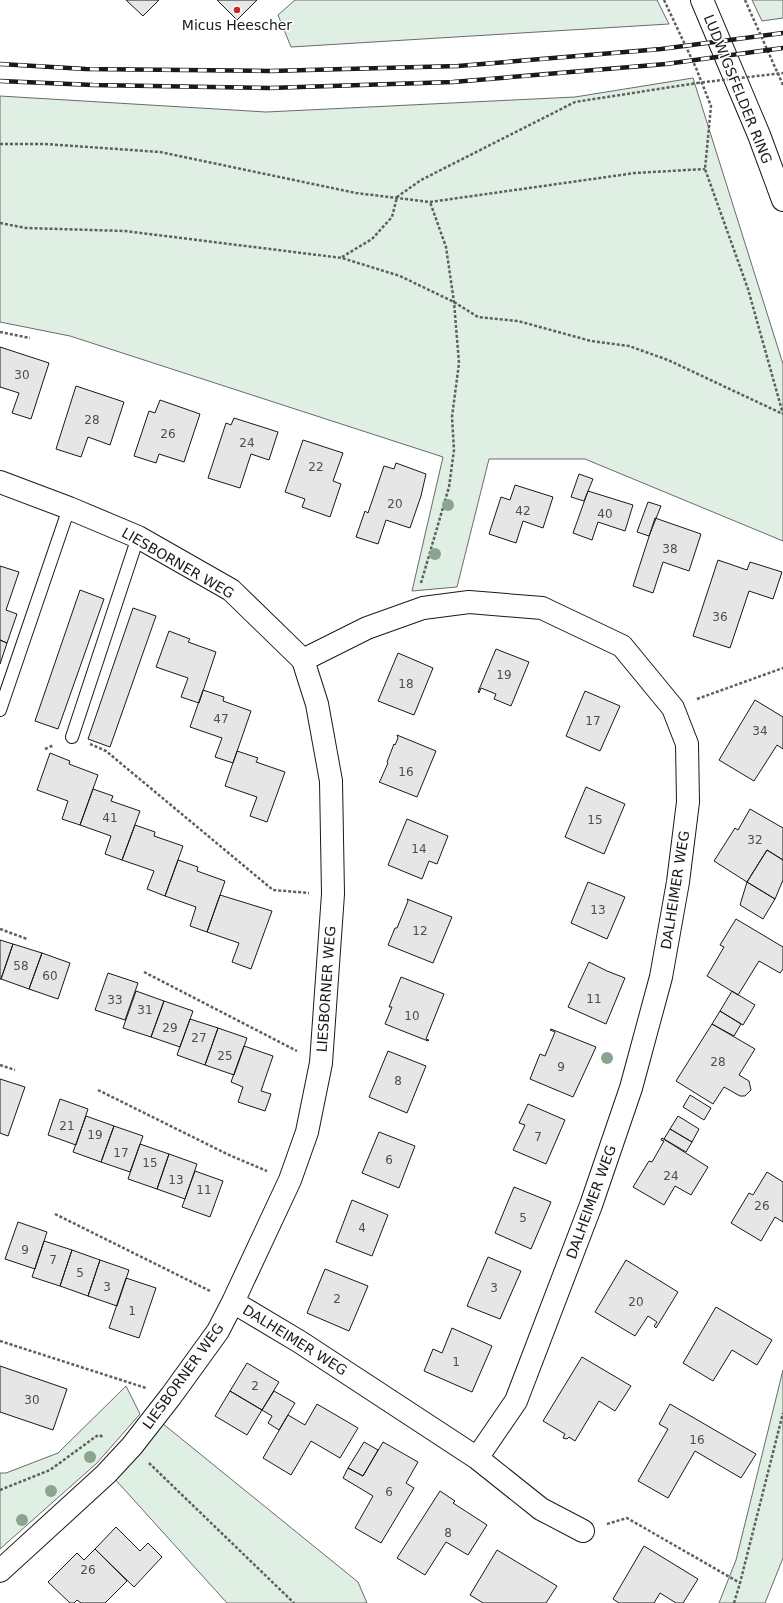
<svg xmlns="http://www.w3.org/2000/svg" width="783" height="1603" viewBox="0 0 783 1603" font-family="'DejaVu Sans',sans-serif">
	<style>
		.green { fill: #e0efe3; stroke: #6a6a6a }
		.building { fill: #e6e6e6; stroke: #1a1a1a }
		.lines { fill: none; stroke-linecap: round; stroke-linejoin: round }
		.lane-casing { stroke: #1a1a1a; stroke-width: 14 }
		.street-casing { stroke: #1a1a1a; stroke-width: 24 }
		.secondary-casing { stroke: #1a1a1a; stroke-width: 24 }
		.path { stroke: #5f5f5f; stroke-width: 2.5; stroke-dasharray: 3 2; stroke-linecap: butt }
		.lane { stroke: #fff; stroke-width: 12 }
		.street { stroke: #fff; stroke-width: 22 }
		.secondary { stroke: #fff; stroke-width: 22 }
		.rail-casing { stroke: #1a1a1a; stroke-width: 4.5 }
		.rail { stroke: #fff; stroke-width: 3; stroke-dasharray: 9; stroke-linecap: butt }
		.path-bridge { stroke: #5f5f5f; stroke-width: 2.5; stroke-dasharray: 3 2; stroke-linecap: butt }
		.tree { fill: #8aa48f }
		.poi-dot { fill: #c62828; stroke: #fff; stroke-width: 1.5 }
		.labels { text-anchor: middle; stroke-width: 3; stroke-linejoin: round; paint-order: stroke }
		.number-label { font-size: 12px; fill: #4d4d4d }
		.poi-label { font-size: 14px; fill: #1a1a1a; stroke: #fff }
		.street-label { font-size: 14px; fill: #1a1a1a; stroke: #fff }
	</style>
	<rect width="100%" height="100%" fill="#fff"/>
	<path class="green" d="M295,0H657L669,24L291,47L278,15Z
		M752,0H783V18L762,21Z
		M693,78L783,364V541L585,459H489L457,587L412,591L443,457L70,336L0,322V96L266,112L575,97Z
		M783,1370V1558L765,1603H719L736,1560Z
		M126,1386L140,1414L97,1463L0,1549V1473H6L58,1453Z
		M157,1419L358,1582L367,1603H227L113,1477Z"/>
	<path class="building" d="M126,0H159L143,16Z
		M217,0H257L237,20Z
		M0,347L49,363L31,419L12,413L19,393L0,387Z
		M76,386L124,402L110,445L88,437L81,457L56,449Z
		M160,400L200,414L184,462L159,454L156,463L134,456L149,411L155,413Z
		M234,418L278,432L269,460L251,454L240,488L208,478L226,423L231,425Z
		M303,440L343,453L333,481L341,484L330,517L302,507L305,499L285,492Z
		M396,463L426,474L421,496L410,528L386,520L378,544L356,537L365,511L368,513L384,466L394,469Z
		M579,474L593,479L584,501L571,497Z
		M515,485L553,497L543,528L523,521L516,543L489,534L501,497L510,500Z
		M588,491L633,505L625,531L598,522L592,540L573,533Z
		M648,502L661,506L649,536L637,532Z
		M655,518L701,534L689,571L663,562L653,593L633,586Z
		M718,560L747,570L750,562L782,572L773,599L749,591L730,648L693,636Z
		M0,566L19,572L6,610L17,614L7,643L0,640Z
		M80,590L104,599L58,729L35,721Z
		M133,608L156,616L110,747L88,739Z
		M169,631L190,639L188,642L216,652L199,703L181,697L188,678L156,667Z
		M0,640L7,643L0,664Z
		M496,649L529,662L511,706L494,699L496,694L481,688L479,693L478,692Z
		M398,653L433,668L414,715L378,701Z
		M203,690L224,697L223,701L251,711L233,763L215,757L222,738L190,727Z
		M585,691L620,706L600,751L566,736Z
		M755,700L783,717V749L777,745L754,781L719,760Z
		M397,735L436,751L417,797L379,782L380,781L388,763L387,762L394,744L395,745L398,738Z
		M237,751L258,758L256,762L285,772L267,822L250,816L257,797L225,786Z
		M50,753L70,761L69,764L98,775L80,825L62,819L68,801L37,790Z
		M586,787L625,804L604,854L565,837Z
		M93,789L113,796L111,801L140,811L122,860L105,854L111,836L80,825Z
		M750,809L783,828V860L767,850L747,882L714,861L735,828L738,830Z
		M407,819L448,836L437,864L429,861L422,879L388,865Z
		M135,825L155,832L154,836L183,846L165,896L147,889L154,871L122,860Z
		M767,850L783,860V880L775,899L747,882Z
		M178,860L198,867L197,871L225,881L207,932L190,926L196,907L165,896Z
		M588,882L625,897L607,939L571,923Z
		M747,882L775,899L763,919L740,905Z
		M220,895L272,911L251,969L232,962L239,943L207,932Z
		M407,899L452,917L433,963L388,945L395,928H397L408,901Z
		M736,919L783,947V969L780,973L759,961L738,995L707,976L724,947L720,945Z
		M0,940L13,944L1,979H0Z
		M13,944L42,953L29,989L1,979Z
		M42,953L70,963L58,999L29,989Z
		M589,962L607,971L625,978L606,1024L568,1007Z
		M108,973L138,983L125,1020L95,1010Z
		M401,977L444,994L426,1039L429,1040L428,1041L385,1024L392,1007H389Z
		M136,991L164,1001L151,1037L123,1028Z
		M732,991L755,1005L743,1025L720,1011Z
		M164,1001L193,1011L180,1047L151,1037Z
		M720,1011L741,1024L734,1036L712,1024Z
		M190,1019L218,1028L205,1065L177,1055Z
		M712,1024L755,1049L739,1075L749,1081L751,1090L745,1096H740L724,1087L713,1104L676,1081Z
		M218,1028L247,1038L234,1075L205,1065Z
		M551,1029L596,1047L573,1097L530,1079L540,1054L545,1056L555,1032L550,1030Z
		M244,1046L273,1056L261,1091L271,1094L265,1111L238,1102L243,1087L231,1082Z
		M388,1051L426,1066L407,1113L369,1097Z
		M0,1079L25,1087L8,1136L0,1133Z
		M690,1095L711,1108L704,1120L683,1107Z
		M60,1099L88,1109L76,1145L48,1135Z
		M528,1104L565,1120L546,1164L513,1150L525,1125L519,1123Z
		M86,1116L114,1126L101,1162L73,1152Z
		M678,1116L699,1129L692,1142L670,1129Z
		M114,1126L143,1136L130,1172L101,1162Z
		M670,1129L692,1142L686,1152L664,1139Z
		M379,1132L415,1146L399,1188L362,1173Z
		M662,1138L708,1167L691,1195L675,1186L664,1205L633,1187L649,1161L652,1162L664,1141L661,1140Z
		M140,1144L169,1154L157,1189L128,1179Z
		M169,1154L197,1164L185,1199L157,1189Z
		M195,1171L223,1181L210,1217L182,1207Z
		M767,1172L783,1182V1222L775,1217L761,1241L731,1223L749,1193L753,1195Z
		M514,1187L551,1202L531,1249L495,1233Z
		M352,1200L388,1215L372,1256L336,1242Z
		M18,1222L47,1232L35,1269L5,1259Z
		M44,1241L72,1250L60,1286L32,1277Z
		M72,1250L100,1260L88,1296L60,1286Z
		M488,1257L521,1271L500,1319L467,1306Z
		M100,1260L129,1270L117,1306L88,1296Z
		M626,1260L678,1292L656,1328L654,1326L657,1322L648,1316L635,1336L595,1312Z
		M325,1269L368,1286L349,1331L307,1313Z
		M126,1278L156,1288L139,1338L109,1328Z
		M716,1307L772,1340L757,1365L732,1350L713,1381L683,1363Z
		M452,1328L492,1346L472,1392L424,1371L433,1349L442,1353Z
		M582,1357L631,1386L615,1411L599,1401L575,1441L569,1437L567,1439L563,1438L565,1434L543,1421Z
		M247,1363L279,1382L262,1410L230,1391Z
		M0,1366L67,1389L53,1430L0,1412Z
		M230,1391L262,1410L247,1435L215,1416Z
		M274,1391L295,1403L279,1430L268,1423L272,1416L262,1410Z
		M317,1404L358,1428L340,1458L311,1441L291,1475L263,1458L288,1415L305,1425Z
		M670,1404L756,1454L741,1478L695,1451L668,1498L638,1481L668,1429L659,1424Z
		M364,1442L378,1450L363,1476L348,1468Z
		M383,1442L418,1462L406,1483L414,1488L381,1543L355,1528L373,1496L343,1478L348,1468L363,1476Z
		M440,1491L455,1501L453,1503L487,1525L468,1555L446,1542L425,1575L397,1558Z
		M116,1527L140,1551L148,1543L162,1557L134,1587L95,1549Z
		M644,1546L698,1579L683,1603H676L660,1593L654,1603H619L613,1599Z
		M95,1549L127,1581L105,1603H81L77,1600L74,1603H70L48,1582L77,1553L84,1560Z
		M497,1550L557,1586L546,1603H483L470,1595Z"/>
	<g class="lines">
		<defs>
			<path id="lane" d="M0,710L69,508
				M72,737L138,537"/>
			<path id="street" d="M0,482L69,508L138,537L231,590L303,660L317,704L331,781L333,894L321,1063L307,1132L290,1180L233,1302L218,1331L171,1396L132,1446L106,1474L0,1571
				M303,660L367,628L423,608L469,602L542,608L622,646L673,708L687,744L688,802L678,882L661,977L631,1088L591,1205L516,1401L477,1458
				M233,1302L300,1342L477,1458L541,1509L583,1531"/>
			<path id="secondary" d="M702,0L759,135L783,200"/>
		</defs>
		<use href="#lane" class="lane-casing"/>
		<use href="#street" class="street-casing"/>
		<use href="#secondary" class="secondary-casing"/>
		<path class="path" d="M664,0L696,68L711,106L705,169L748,289L783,414
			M745,0L783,85
			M0,144H45L160,152L356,193L430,202L635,173L705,169
			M0,223L26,228L125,231L342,258L400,276L454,302L478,317L518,321L591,341L629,346L668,360L783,414
			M342,257L372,239L392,217L397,197L421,180L575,102L697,83
			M0,332L30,338
			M421,583L449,487L454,450L452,417L459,363L454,302L446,247L430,202
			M697,699L783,668
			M90,744L106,751L273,890L309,893
			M45,749L54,745
			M0,929L27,939
			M144,972L297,1051
			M0,1065L15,1070
			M98,1090L229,1155L267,1171
			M55,1214L210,1291
			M0,1341L146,1388
			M149,1463L294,1603
			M0,1490L50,1470L98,1435L104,1437
			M607,1524L627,1518L740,1583
			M734,1603L740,1583L783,1413"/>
		<use href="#lane" class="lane"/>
		<use href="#street" class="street"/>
		<use href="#secondary" class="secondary"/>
		<defs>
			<path id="rail" d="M0,64L86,69L271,71L458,66L661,49L783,33
				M0,81L93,85L270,88L453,82L666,64L783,48"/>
		</defs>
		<use href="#rail" class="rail-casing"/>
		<use href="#rail" class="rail"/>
		<path class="path-bridge" d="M697,83L783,73"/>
	</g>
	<g class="tree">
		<circle cx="448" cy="505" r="6"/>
		<circle cx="435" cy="554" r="6"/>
		<circle cx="607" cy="1058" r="6"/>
		<circle cx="90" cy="1457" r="6"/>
		<circle cx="51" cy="1491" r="6"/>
		<circle cx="22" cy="1520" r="6"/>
	</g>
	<circle class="poi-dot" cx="237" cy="10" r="4"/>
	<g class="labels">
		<g class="number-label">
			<text x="22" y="379">30</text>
			<text x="92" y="424">28</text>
			<text x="168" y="438">26</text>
			<text x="247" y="447">24</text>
			<text x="316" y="471">22</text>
			<text x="395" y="508">20</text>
			<text x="523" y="515">42</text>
			<text x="605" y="518">40</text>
			<text x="670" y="553">38</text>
			<text x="720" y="621">36</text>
			<text x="504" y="679">19</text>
			<text x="406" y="688">18</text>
			<text x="221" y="723">47</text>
			<text x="593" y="725">17</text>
			<text x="760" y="735">34</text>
			<text x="406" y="776">16</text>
			<text x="110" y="822">41</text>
			<text x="595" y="824">15</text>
			<text x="755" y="844">32</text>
			<text x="419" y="853">14</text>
			<text x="598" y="914">13</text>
			<text x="420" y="935">12</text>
			<text x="21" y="970">58</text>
			<text x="50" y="980">60</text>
			<text x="594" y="1003">11</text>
			<text x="115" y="1004">33</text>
			<text x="145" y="1014">31</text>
			<text x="412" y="1020">10</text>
			<text x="170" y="1032">29</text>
			<text x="199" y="1042">27</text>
			<text x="225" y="1060">25</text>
			<text x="718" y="1066">28</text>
			<text x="561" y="1071">9</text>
			<text x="398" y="1085">8</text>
			<text x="67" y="1130">21</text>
			<text x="95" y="1139">19</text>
			<text x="538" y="1141">7</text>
			<text x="121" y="1157">17</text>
			<text x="389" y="1164">6</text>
			<text x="150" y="1167">15</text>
			<text x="671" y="1180">24</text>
			<text x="176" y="1184">13</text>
			<text x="204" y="1194">11</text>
			<text x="762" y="1210">26</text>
			<text x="523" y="1222">5</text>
			<text x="362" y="1232">4</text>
			<text x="25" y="1254">9</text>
			<text x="53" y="1264">7</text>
			<text x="80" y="1277">5</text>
			<text x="107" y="1291">3</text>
			<text x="494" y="1292">3</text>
			<text x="337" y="1303">2</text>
			<text x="636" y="1306">20</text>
			<text x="132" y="1315">1</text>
			<text x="456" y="1366">1</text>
			<text x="255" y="1390">2</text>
			<text x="32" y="1404">30</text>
			<text x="697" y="1444">16</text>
			<text x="389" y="1496">6</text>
			<text x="448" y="1537">8</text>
			<text x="88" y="1574">26</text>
		</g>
		<g class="poi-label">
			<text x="237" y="30">Micus Heescher</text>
		</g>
		<g class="street-label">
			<text transform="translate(738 89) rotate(68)" y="5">LUDWIGSFELDER RING</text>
			<text transform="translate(178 563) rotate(30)" y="5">LIESBORNER WEG</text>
			<text transform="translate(675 890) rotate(-81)" y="5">DALHEIMER WEG</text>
			<text transform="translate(326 989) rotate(-86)" y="5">LIESBORNER WEG</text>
			<text transform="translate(591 1202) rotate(-70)" y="5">DALHEIMER WEG</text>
			<text transform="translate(295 1340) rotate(32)" y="5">DALHEIMER WEG</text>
			<text transform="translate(183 1376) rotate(-54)" y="5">LIESBORNER WEG</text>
		</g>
	</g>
</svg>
